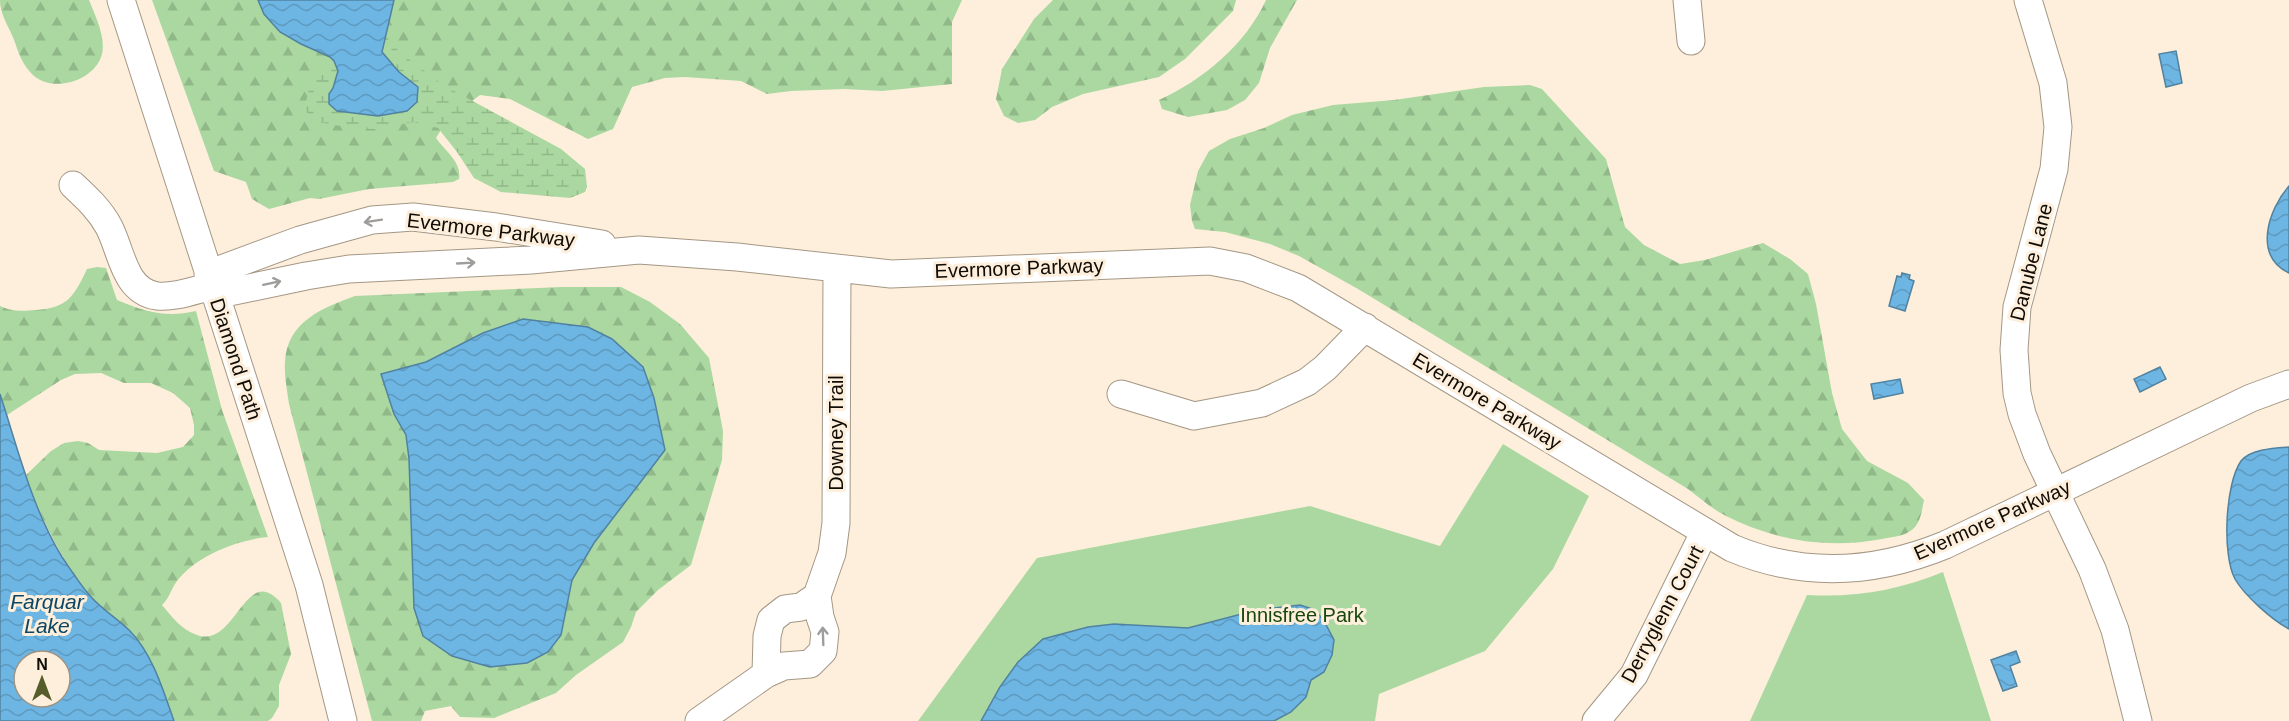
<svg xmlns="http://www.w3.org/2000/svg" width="2289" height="721" viewBox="0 0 2289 721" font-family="Arial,sans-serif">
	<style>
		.forest { fill: url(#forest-firs) }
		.wetland { fill: url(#wetland-marsh) }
		.green { fill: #aad8a0 }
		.water { fill: url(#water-waves); stroke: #5182a0; stroke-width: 1.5; fill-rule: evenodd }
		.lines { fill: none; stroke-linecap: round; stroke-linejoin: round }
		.minor-casing { stroke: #a49785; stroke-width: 29 }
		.minor { stroke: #fff; stroke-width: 27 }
		.oneway { stroke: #9f9d9b }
		.labels { text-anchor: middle; stroke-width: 6; stroke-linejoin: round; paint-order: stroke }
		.street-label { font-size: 20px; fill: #0f0b05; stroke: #fdefdb }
		.park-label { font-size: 20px; fill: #17470c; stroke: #fdefdb }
		.water-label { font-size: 21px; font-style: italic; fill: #0b4664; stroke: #fdefdb }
	</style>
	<defs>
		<pattern id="forest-firs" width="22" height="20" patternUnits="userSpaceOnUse" patternTransform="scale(1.5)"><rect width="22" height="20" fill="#aad8a0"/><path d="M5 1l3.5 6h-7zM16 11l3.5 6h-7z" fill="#91b888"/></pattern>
		<pattern id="wetland-marsh" width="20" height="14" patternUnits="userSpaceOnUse" patternTransform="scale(1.5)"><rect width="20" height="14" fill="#aad8a0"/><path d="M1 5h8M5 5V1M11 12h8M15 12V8" fill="none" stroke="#91b888"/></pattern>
		<pattern id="water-waves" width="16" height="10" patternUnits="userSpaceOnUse" patternTransform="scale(1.5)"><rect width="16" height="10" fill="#6db5e2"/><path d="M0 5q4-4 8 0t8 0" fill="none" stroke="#5d9ac0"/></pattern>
	</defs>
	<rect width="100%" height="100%" fill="#fdefdb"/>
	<path class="forest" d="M0,0H89C95,15 106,37 102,54C95,82 49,95 30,72C19,59 18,49 12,35C7,24 0,13 0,0Z
		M152,0H962L952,22V84L882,91L845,89L791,91L767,94L741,81L685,77L665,78L632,87L613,129L588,139L510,99L480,95L447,120L436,138C445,151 462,162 459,179L453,182L369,189L319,199L310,198L269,209L252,199L246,182L214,171Z
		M1053,0H1236L1233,11L1185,59L1159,77L1083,94L1052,107L1035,120L1018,123L1004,116L996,99L1002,69L1034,19Z
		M1266,0H1297L1270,48L1259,83L1245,100L1227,110L1188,117L1162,109L1159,100C1203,80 1246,44 1266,0Z
		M1530,85L1542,89L1606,159L1625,227L1644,245L1680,264L1705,260L1763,243L1790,259L1808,274L1816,304L1832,393L1842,429L1867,461L1908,483L1924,500C1922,509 1921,522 1913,529C1906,536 1892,537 1882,539C1828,549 1776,541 1726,516C1712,509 1700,498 1688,489L1358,289L1299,256L1270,244L1225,232L1195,229L1192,221L1190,205L1198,171L1209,151L1230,139L1264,128L1292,115L1333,105L1394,100L1484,87Z
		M97,267L106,268L117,300C146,312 166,318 196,311L222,410L268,537C237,540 196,556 177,581C171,589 169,599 162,605C172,617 182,630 197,635C236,649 245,561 281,603L291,654L279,685V706L272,718L268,721H174C163,690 153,654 129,630C117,618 102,609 91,597C61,560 41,519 26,475L51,451L64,443L78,441L88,443L99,450L157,453L183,447L194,435V425L190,408L173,393L151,383H124L101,373L75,374L61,380L7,415L0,394V306C13,312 22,311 36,310C68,308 74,296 87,269Z
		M562,287H621L650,302L680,324L709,358L723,431L722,460L691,565L658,590L636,612L631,627L623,642L576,675L556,693L494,718L460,717L451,706L425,711L421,721H372L289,404C287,390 284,375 285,362C287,321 323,308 355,296Z"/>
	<path class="wetland" d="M386,32L398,51L443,85L561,149L585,169L587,187L585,192L570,198L501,192L474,178L457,152L438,128L413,122L376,129H356L314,121L308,115L305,106L309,89L321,74L331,57Z"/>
	<path class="green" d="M1503,444L1589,496L1553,569L1485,651L1379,694L1375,721H918L1037,558L1310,506L1440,546Z
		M1943,572L1991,721H1750L1807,595C1855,598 1899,590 1943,572Z"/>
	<path class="water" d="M258,0H394L382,52L399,72L418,87L417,102L407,111L378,116L337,111L329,104V94L333,88L338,71L334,61L330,57L301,44L280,32L264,14Z
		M2176,51L2182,83L2166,87L2159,54Z
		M2289,186V273C2253,256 2268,210 2289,186Z
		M1902,273L1910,275L1909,279L1914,281L1905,311L1889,306L1897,276L1901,277Z
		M523,319L588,327L612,339L643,367L654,398L665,450L594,543L572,580L561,635L548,652L527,663L490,667L452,656L423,636L414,608L409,459L406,435L394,414L381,374L426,362L483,333Z
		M2160,367L2166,379L2140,392L2134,379Z
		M1900,379L1903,393L1874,399L1871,384Z
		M0,394C18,449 32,508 62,557C71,570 81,586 92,598C103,610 118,619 130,631C153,655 163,690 174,721H0ZM24,661H60V697H24Z
		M2289,447V629C2272,620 2244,595 2235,579C2222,555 2225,484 2241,461C2250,449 2275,448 2289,447Z
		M1300,605L1315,610L1324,621L1334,640L1332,655L1324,672L1311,680L1306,697L1291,712L1274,721H981L1000,687L1018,662L1043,639L1088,627L1114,624L1188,628L1257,610Z
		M2016,651L2020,662L2010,666L2017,686L2003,691L1991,660Z"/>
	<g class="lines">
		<defs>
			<path id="minor" d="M121,0L309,585L343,721
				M1687,0L1691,41
				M2028,0L2053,83L2058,127L2054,169L2017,307L2014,350L2017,393L2022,414L2037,454L2092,569L2115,630L2138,721
				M73,185C87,198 100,210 109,227C122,252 124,291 157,296C175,298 195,290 212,286
				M208,274L300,240L372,220L413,217L496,227L602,244
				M215,295L306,276L349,269L531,260L639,250L737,257L891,274L1210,261L1246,268L1298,288L1732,548C1803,578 1874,574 1945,545L2251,398L2289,384
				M1121,394L1194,416L1262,403L1307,382L1325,368L1365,327
				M766,674L767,636L771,620L785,609L801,607L817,596
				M699,721L766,674L784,666L810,664L823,651L825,632L820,617L817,596L832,553L836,523L837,268
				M1596,721L1634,675L1704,533"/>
		</defs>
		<use href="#minor" class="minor-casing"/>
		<use href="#minor" class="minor"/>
	</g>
	<defs><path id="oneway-shaft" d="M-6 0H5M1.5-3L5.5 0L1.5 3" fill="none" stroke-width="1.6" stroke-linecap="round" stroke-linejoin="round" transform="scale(1.5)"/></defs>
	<g class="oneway">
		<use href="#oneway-shaft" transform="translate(373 221) rotate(171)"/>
		<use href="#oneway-shaft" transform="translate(466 263) rotate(-3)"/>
		<use href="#oneway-shaft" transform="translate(272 283) rotate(-12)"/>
		<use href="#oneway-shaft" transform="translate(823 636) rotate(-92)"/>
	</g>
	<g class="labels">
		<g class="street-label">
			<text transform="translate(491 230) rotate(7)" y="7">Evermore Parkway</text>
			<text transform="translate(2031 262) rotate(-76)" y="7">Danube Lane</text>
			<text transform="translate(1019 268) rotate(-2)" y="7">Evermore Parkway</text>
			<text transform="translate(236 359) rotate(72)" y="7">Diamond Path</text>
			<text transform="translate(1487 401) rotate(31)" y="7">Evermore Parkway</text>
			<text transform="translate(836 433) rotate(-90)" y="7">Downey Trail</text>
			<text transform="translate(1992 520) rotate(-24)" y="7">Evermore Parkway</text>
			<text transform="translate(1662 614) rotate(-62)" y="7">Derryglenn Court</text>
		</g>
		<g class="park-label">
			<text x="1302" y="622">Innisfree Park</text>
		</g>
		<g class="water-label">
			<text x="47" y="609">Farquar<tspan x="47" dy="24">Lake</tspan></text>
		</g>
	</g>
	<g transform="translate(42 679)"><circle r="28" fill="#fdefdb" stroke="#9e9485" stroke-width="1.5"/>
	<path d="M0-4.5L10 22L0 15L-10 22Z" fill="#565c2a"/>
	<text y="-9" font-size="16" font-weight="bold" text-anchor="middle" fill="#0f0b05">N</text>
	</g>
</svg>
